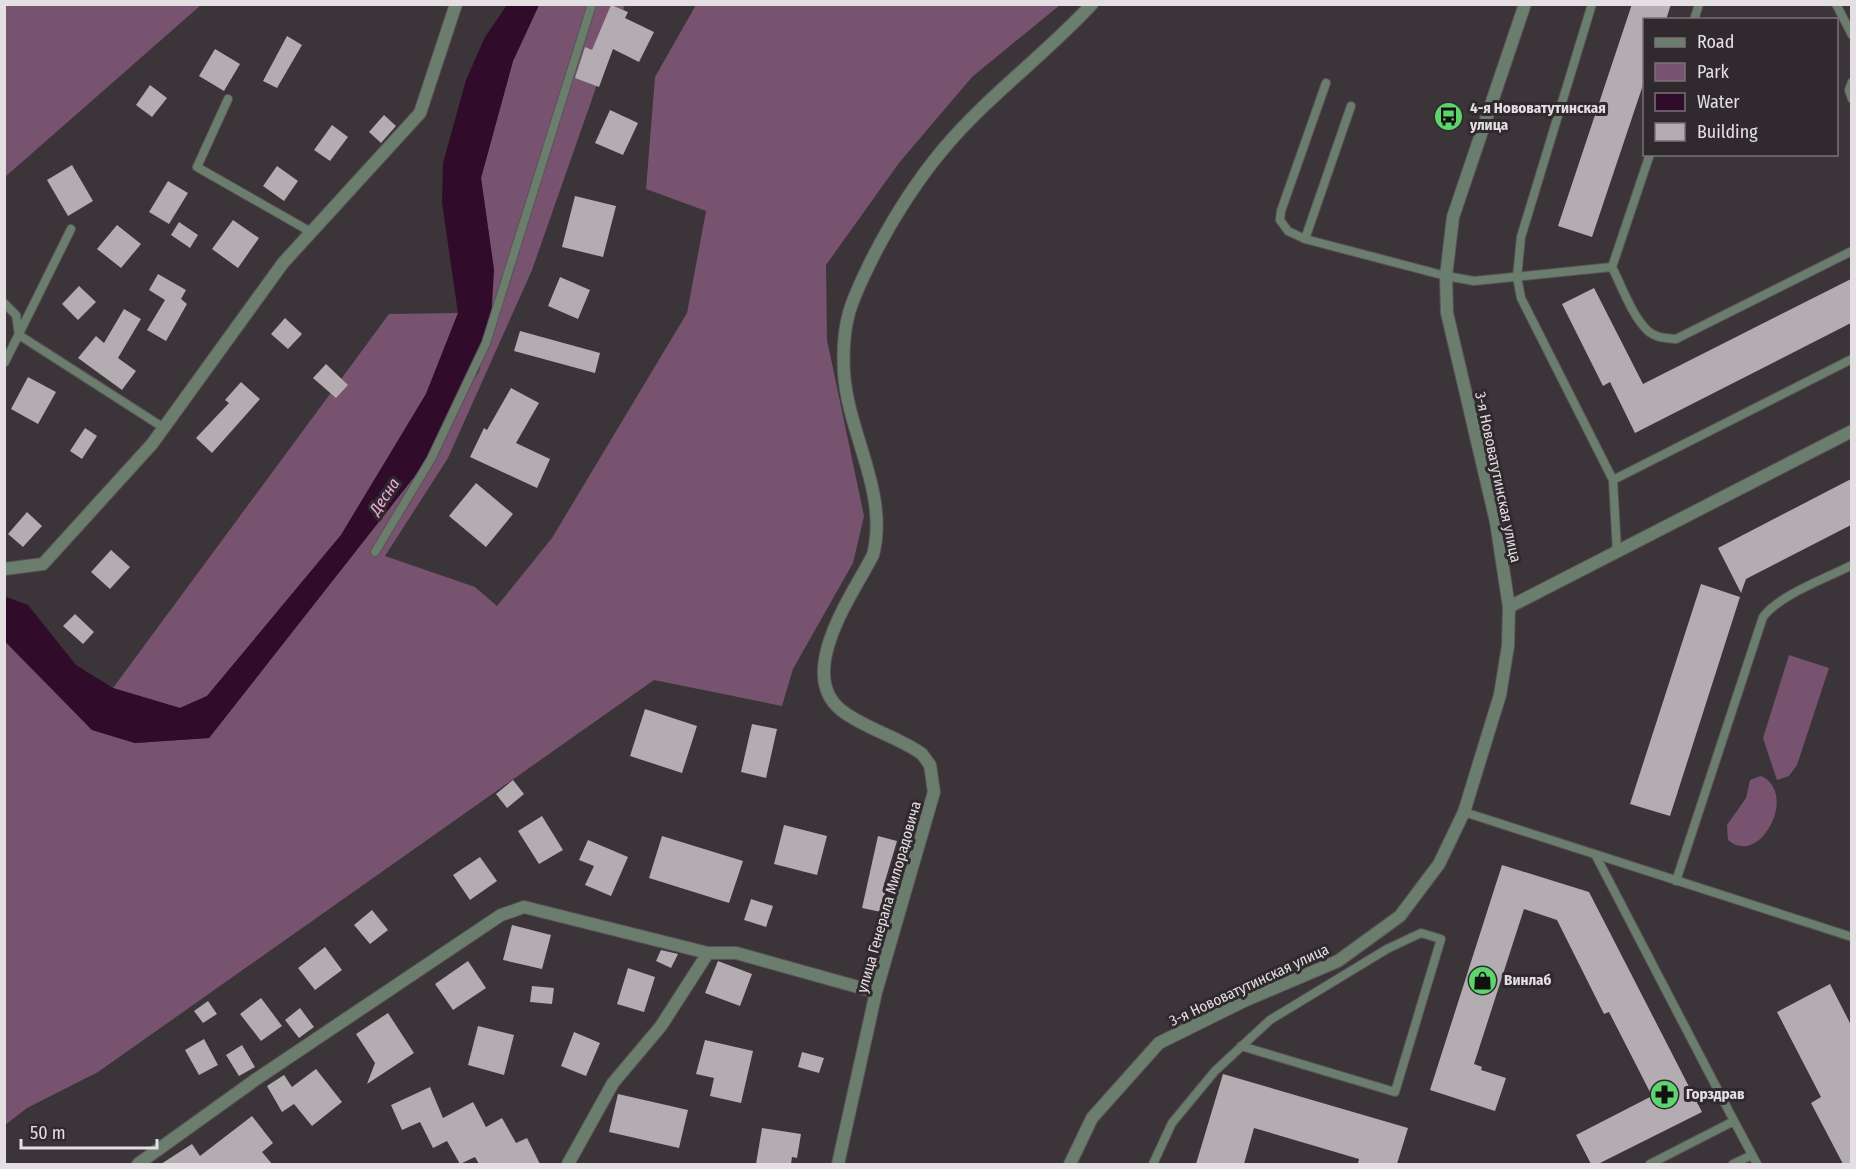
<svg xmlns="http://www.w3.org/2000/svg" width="1856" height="1169" viewBox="0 0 1856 1169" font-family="'Fira Sans Condensed',sans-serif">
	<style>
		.green { fill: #77536f }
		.water { fill: #300c2a }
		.building { fill: #b3acb1 }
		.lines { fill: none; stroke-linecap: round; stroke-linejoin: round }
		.service-casing { stroke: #595357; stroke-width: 10 }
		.minor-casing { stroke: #595357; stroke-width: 14 }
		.tertiary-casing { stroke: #595357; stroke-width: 14 }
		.service { stroke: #6b7d6c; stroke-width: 8 }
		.minor { stroke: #6b7d6c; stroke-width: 12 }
		.tertiary { stroke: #6b7d6c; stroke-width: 12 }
		.labels { text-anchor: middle; stroke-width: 6; stroke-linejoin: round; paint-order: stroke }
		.poi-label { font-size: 15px; font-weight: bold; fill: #e3dfe2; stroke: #302a2f; text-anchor: start }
		.street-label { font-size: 15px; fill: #e3dfe2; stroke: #302a2f }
		.water-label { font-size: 16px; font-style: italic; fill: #f0ace1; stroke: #302a2f }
	</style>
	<rect width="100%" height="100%" fill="#3b3439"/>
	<path class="green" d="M5,4H201V5L5,177Z
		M539,5H625L532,270L448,458L385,556L475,587L497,606L552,538L687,313L706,211L646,189L655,77L696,5H1060L972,77L899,163L826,265L827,340L864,516L853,563L793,669L782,706L654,680L98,1072L27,1108L5,1125L4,641L92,730L135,743L209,738L418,472L494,270L481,178L513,61Z
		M458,313L426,394L341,535L207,696L180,708L113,688L389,314Z
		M1789,655L1829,668L1797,765L1789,776L1777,780L1763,738Z
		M1761,776C1799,793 1760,868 1728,840L1727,825L1746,798L1750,780Z"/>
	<path class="water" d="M507,5H539L513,61L481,178L494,270L491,322L479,371L418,472L209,738L135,743L92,730L5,641L4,596L28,605L76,665L113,688L180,708L207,696L341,535L426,394L458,313L442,203L443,163L466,80L485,37Z"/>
	<path class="building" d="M1632,4H1671L1666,20H1644V82L1592,237L1558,226Z
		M611,5L628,12L625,18L654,32L639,62L613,49L599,87L575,78L585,47L592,50Z
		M287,36L302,45L277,88L263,81Z
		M215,49L240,64L224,91L199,76Z
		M150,85L167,98L152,117L136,105Z
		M610,110L638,123L623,155L595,143Z
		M384,115L396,126L381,143L369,132Z
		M332,125L348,137L330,161L314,150Z
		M72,165L93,201L68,216L47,180Z
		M277,166L298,181L284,201L263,186Z
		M168,181L188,193L169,224L149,212Z
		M575,196L616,206L603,257L562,247Z
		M233,220L259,238L238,268L212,249Z
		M179,222L198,235L190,248L171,235Z
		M117,225L141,244L121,268L97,249Z
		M158,274L186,290L181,299L187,304L166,341L147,330L165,300L149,290Z
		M560,277L590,290L578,319L548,306Z
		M1851,279V323L1635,433L1610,382L1603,386L1562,304L1594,288L1643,384Z
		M79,286L96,302L78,320L62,304Z
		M124,309L141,319L118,358L136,371L122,390L78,358L96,336L104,343Z
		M285,318L302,334L288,349L271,334Z
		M520,331L600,353L595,373L514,351Z
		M326,364L348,385L336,398L313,378Z
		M28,377L56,392L38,424L11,409Z
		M241,382L260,399L212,453L196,438L229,403L225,400Z
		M511,388L539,403L516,443L550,459L537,488L470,457L484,428L487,430Z
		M85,428L97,436L82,459L70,451Z
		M1851,479V525L1746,579L1741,593L1718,548Z
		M476,483L513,514L486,547L449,516Z
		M27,512L42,526L23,547L8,534Z
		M111,550L130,567L110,589L91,572Z
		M1701,584L1740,597L1670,816L1630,804Z
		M75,614L94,632L83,644L63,626Z
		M645,709L697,726L682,773L630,756Z
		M752,724L777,729L766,778L741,772Z
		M513,780L524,794L507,808L496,794Z
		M542,816L563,850L539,864L518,831Z
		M784,825L827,836L817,875L774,864Z
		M662,836L743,861L729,903L649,878Z
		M878,836L897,841L883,888L886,889L881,912L862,908Z
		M588,840L628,857L611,896L585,885L594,866L579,860Z
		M480,857L497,881L470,900L453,875Z
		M1502,865L1589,892L1702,1112L1598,1164H1591L1576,1135L1652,1096L1609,1012L1604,1014L1557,920L1524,909L1474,1064L1482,1067L1481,1070L1506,1078L1495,1111L1430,1090Z
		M751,899L773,906L766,927L744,920Z
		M372,910L388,930L370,944L354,925Z
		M512,925L551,935L542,969L503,960Z
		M325,947L342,970L315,990L298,968Z
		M661,950L678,954L671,968L656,961Z
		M468,961L486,988L453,1010L435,984Z
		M718,961L752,974L740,1006L705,993Z
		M628,968L655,977L644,1012L617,1004Z
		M1830,984L1851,1025V1164H1843L1811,1103L1821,1097L1777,1012Z
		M532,986L554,988L552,1004L530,1002Z
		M261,998L282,1026L261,1041L240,1014Z
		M208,1001L217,1014L203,1023L194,1011Z
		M300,1008L314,1027L299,1038L285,1020Z
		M388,1013L414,1053L367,1084L375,1063L356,1034Z
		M478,1026L514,1035L504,1075L468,1065Z
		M574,1032L600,1043L586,1076L561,1066Z
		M204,1039L218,1065L199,1075L185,1050Z
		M705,1040L753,1051L741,1103L710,1096L714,1078L696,1074Z
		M242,1045L255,1067L239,1076L226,1055Z
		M802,1052L824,1058L819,1073L798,1067Z
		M316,1069L342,1102L312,1126L294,1104L282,1112L267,1086L284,1075L292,1087Z
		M1223,1074L1408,1128L1397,1164H1358L1359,1159L1254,1128L1244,1164H1196Z
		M430,1087L443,1118L473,1102L486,1127L502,1118L516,1143L527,1138L540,1164H479L475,1157L460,1164L447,1141L433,1148L420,1122L402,1130L391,1105Z
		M618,1094L688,1110L679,1148L609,1132Z
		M252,1116L273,1143L262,1152L272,1164H161L192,1144L200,1156Z
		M762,1128L801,1134L797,1158L792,1157L791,1164H756Z"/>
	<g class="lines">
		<defs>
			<path id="service" d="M1592,4L1521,237L1517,277L1521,298L1613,480L1852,359
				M1836,4L1852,35
				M1694,20L1699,4
				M1852,82L1849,90L1852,99
				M1326,83L1281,211L1280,220L1288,231L1305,239L1446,276L1474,281L1612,267
				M228,99L197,167L311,232
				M1650,154L1612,267C1622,287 1632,316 1648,331C1656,338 1666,338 1676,339L1852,251
				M1305,239L1351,106
				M4,303L16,315L19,335L164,428
				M5,362L71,229
				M1613,480L1617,552
				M375,552L431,459L486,343L592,4
				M1464,812L1852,937
				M1596,856L1734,1121
				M1676,881L1763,617C1779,595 1827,578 1852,565
				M1153,1164L1172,1123L1215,1071L1270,1020L1387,949L1421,933L1441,939L1395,1092L1241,1046
				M1650,1164L1734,1121L1757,1164
				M1733,1164L1752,1155"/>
			<path id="minor" d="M4,569L43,564L152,444L283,263L420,113L456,4
				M1509,607L1852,431
				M138,1164L255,1080L501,915L524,907L708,953H736L876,992
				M568,1164L613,1083L661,1026L708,953
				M838,1164L876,992L934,792L930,765L922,754C897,736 865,729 841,710C795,673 854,592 873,555C889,493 848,434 844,373C841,322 851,301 873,257C893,218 917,180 945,147C989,95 1046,54 1092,4"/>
			<path id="tertiary" d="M1070,1164L1092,1118L1159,1043L1244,1001L1338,961L1400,916L1439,864L1464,812L1500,695L1508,646L1509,607L1496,522L1447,313L1446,276L1453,217L1525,4"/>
		</defs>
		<use href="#service" class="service-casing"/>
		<use href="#minor" class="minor-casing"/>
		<use href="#tertiary" class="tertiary-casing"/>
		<use href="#service" class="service"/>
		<use href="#minor" class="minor"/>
		<use href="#tertiary" class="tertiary"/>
	</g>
	<defs>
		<symbol id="bus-disc" viewBox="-11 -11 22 22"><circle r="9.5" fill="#5cd56d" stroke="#302a2f"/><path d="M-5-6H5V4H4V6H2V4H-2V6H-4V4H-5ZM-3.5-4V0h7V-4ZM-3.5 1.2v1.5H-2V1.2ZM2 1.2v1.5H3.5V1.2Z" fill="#111"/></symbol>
		<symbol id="shop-disc" viewBox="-11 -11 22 22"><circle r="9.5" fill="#5cd56d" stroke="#302a2f"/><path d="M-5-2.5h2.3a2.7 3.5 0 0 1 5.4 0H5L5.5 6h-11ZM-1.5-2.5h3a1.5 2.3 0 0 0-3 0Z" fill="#111"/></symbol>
		<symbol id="pharmacy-disc" viewBox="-11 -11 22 22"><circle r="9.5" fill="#5cd56d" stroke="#302a2f"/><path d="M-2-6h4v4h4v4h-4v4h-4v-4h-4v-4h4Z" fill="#111"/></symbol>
	</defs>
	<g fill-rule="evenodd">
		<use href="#bus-disc" x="1432" y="100" width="33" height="33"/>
		<use href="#shop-disc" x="1466" y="964" width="33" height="33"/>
		<use href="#pharmacy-disc" x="1648" y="1078" width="33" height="33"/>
	</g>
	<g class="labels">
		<g class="poi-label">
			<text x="1470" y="113">4-я Нововатутинская<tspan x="1470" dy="17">улица</tspan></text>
			<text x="1504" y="985">Винлаб</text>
			<text x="1686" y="1099">Горздрав</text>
		</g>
		<g class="street-label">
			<text transform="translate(1498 477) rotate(78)" y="5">3-я Нововатутинская улица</text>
			<text transform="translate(889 897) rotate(-74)" y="5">улица Генерала Милорадовича</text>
			<text transform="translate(1249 985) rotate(-25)" y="5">3-я Нововатутинская улица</text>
		</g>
		<g class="water-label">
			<text transform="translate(384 496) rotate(-56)" y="6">Десна</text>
		</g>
	</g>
	<rect width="1856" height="1169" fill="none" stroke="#e3dfe2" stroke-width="12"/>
	<rect x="1643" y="18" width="195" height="138" fill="#302a2f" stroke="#787277" stroke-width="1.5"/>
	<rect x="1655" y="38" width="30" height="9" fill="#6b7d6c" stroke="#787277" stroke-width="1.5"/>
	<text x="1697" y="48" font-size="18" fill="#e3dfe2">Road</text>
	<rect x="1655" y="63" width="30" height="18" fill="#77536f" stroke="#787277" stroke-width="1.5"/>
	<text x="1697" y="78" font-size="18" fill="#e3dfe2">Park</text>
	<rect x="1655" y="93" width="30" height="18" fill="#300c2a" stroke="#787277" stroke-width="1.5"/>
	<text x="1697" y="108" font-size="18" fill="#e3dfe2">Water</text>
	<rect x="1655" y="123" width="30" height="18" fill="#b3acb1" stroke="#787277" stroke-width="1.5"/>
	<text x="1697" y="138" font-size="18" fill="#e3dfe2">Building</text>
	<path d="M21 1139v9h136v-9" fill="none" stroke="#e3dfe2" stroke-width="3"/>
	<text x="30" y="1139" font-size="18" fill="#e3dfe2" stroke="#302a2f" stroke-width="4.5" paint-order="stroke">50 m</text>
</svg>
